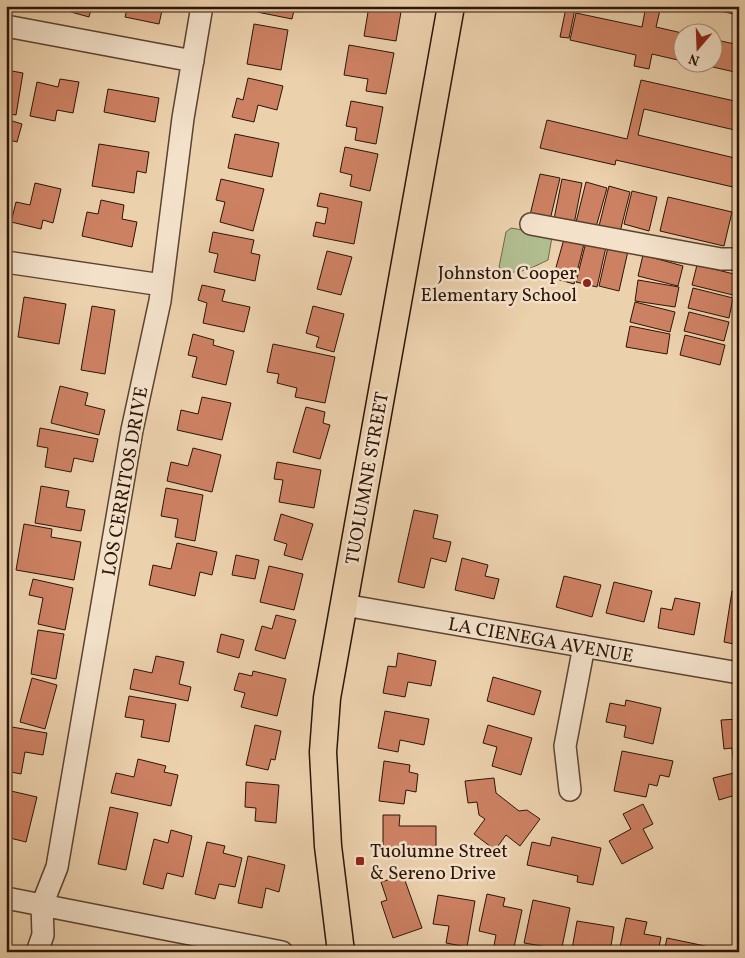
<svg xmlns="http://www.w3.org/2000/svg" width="745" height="958" viewBox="0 0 745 958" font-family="Vollkorn,serif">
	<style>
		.green { fill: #b1bd8f; stroke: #6e684b }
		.building { fill: #cd8163; stroke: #2c1407 }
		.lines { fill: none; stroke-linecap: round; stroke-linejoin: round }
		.minor-casing { stroke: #5c4330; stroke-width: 24 }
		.major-casing { stroke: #2c1407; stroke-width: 29 }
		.minor { stroke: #f3e1ca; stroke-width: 21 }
		.major { stroke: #ecd1ad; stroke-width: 26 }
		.poi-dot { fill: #8f2418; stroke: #f3e1ca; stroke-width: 2 }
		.labels { text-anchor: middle; stroke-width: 5; stroke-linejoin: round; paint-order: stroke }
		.poi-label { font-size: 19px; fill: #2c1407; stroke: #f3e1ca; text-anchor: end }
		.street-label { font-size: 19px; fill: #2c1407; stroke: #f3e1ca }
	</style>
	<rect width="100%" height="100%" fill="#ecd1ad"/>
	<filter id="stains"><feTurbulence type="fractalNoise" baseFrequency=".004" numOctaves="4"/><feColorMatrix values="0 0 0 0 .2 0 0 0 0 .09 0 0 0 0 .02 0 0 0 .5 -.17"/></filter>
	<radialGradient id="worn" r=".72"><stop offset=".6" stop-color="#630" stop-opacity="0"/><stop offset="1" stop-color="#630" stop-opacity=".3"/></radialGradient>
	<path class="green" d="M511,228L546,234L552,237L548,260C533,267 513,279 499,267L506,232Z"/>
	<path class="building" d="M73,6H92L89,17L71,12Z
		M128,6H163L159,24L125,17Z
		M259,6H295L292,19L257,12Z
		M369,6H402L396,41L364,36Z
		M646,6H661L656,27L682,33V61L652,54L649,69L634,66L636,55L570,40L576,13L642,27Z
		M695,6H739V15Z
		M566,8L575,9L569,38L560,37Z
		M254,24L288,30L281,70L247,64Z
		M712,39L739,45V73L691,62H712Z
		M349,45L394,53L386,94L366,91L368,79L344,75Z
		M6,70L23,73L16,115L6,113Z
		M248,78L283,86L277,110L258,105L254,122L232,117L237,98L243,100Z
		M60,79L79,82L73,113L57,110L55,121L30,116L37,82L58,87Z
		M641,80L739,102V131L644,109L638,135L739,159L733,187L616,160L615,165L540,148L547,120L627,139Z
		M108,89L159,98L155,122L104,112Z
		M351,101L383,107L376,144L355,140L357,128L346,126Z
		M6,119L22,124L17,142L6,139Z
		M235,134L279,143L272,177L228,168Z
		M99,144L149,152L146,173L137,171L134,193L92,186Z
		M345,147L378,154L370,191L350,186L352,175L340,172Z
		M540,174L560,178L550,220L530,215Z
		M221,179L264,189L253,231L220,222L225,202L216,200Z
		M562,179L582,183L574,224L554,219Z
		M586,182L607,188L596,227L576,222Z
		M35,183L61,189L53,223L43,220L41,229L11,222L16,202L30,205Z
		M609,186L630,192L620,232L599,226Z
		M632,191L657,197L649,231L624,224Z
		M320,193L362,202L354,244L313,236L316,222L325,224L328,208L317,206Z
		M668,197L732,212L724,246L660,231Z
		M101,200L124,205L122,219L137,222L132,247L82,236L87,212L98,214Z
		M213,232L254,240L251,253L260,255L255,281L214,272L218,254L209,252Z
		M564,239L584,244L574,284L553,278Z
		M586,242L606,247L597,287L576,282Z
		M608,247L628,251L619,291L599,286Z
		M327,251L352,257L341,295L317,289Z
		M643,255L683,266L678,286L638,276Z
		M697,265L738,275L733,295L692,285Z
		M638,280L679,287L675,307L635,301Z
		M202,285L225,290L222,301L250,307L244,332L203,323L207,303L198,300Z
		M693,288L733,298L729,318L688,308Z
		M24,297L66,304L59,344L18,337Z
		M635,302L675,312L670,332L630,322Z
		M92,306L115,310L105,374L81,370Z
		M313,306L344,314L334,352L316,347L319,337L306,333Z
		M689,312L729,322L724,341L684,331Z
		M630,326L670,334L667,354L626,347Z
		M193,334L214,340L213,345L234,351L226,385L192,377L197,357L188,355Z
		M685,335L725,345L720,365L680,355Z
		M273,344L335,357L325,403L295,397L297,388L277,383L279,374L267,372Z
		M60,386L88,393L85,405L105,410L99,435L51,423Z
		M202,397L231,403L222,440L177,430L181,410L198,414Z
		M306,407L325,412L323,423L330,425L320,459L293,452Z
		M40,428L98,439L93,462L74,458L71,472L45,467L48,448L37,446Z
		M193,448L221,455L212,492L167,481L171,462L188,466Z
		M277,462L321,470L314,508L279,502L283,480L274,479Z
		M41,486L69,491L66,507L85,510L81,531L35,523Z
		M166,488L203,495L195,541L175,537L178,519L161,516Z
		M414,510L438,515L433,538L451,542L446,562L431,558L424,588L398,582Z
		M281,514L313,524L302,560L284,555L287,544L274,540Z
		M24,524L52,529L51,537L81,542L74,580L16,570Z
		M177,543L217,552L212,575L200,572L195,596L149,585L153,565L171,569Z
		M236,555L259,560L255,579L232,575Z
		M462,558L488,565L485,576L499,579L494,599L455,590Z
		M269,566L303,574L294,610L260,602Z
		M564,576L601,585L592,617L556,607Z
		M33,579L73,588L65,630L38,624L43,598L29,595Z
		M614,582L652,591L644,622L606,613Z
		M732,591L739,592V645L724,642Z
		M675,598L700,603L694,635L658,628L661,608L672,610Z
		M276,615L296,620L285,659L255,650L262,626L272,629Z
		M38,630L64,634L56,679L31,674Z
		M221,634L244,640L239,658L217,652Z
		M398,653L436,661L431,686L408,682L405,697L383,693L388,666L396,667Z
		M156,656L184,662L179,684L191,687L188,701L130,689L134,669L152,673Z
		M253,671L286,679L277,716L241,707L245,693L234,690L239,673L252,676Z
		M493,677L541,691L534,715L487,701Z
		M32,678L57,685L45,729L20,722Z
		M129,696L176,704L169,742L141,737L144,720L125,717Z
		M626,700L661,708L653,744L624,737L626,726L606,722L610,703L625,706Z
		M385,711L429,719L424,745L400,740L398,752L378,748Z
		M739,719V759H733L732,748L724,749L721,720Z
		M255,725L281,731L275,760L271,759L268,770L246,765Z
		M488,725L532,738L521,775L492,766L497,747L483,743Z
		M6,726L47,733L43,755L25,752L21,774L6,771Z
		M622,751L673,761L669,777L660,775L657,786L649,784L646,797L614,791Z
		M138,759L166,766L164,772L178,775L171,806L111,793L116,773L134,777Z
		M384,761L410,765L409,772L418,774L416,792L406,790L404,804L379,801Z
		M734,773L739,794L719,800L713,778Z
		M494,778L496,793L519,811L527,810L540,819L520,846L506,835L495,850L474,834L485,819L479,815L477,802L468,803L465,781Z
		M246,782L279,785L276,823L255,821L256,808L245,807Z
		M11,791L37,797L26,842L6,837V810Z
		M643,804L653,824L643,829L653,848L622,864L609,841L631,829L623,814Z
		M110,807L138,813L126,870L98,864Z
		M383,815H400L399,826H436V855L383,854Z
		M171,830L192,836L183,877L167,873L163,889L143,884L154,839L168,843Z
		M552,837L601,848L593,885L577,882L578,876L527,865L532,842L550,846Z
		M207,842L225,846L223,853L242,858L235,887L219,884L215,899L195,894Z
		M248,856L285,865L279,892L266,888L262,908L238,903Z
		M403,875L422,928L393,938L381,902L387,900L381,882Z
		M487,894L505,898L503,906L522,910L513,952L493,951L496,935L479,931Z
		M438,895L475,901L467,947L446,943L449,926L433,924Z
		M533,900L570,908L561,952H541L542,946L524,943Z
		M626,918L647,922L644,934L661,937L658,952H619Z
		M577,921L614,927L610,952H589L572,949Z
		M667,938L710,947L709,952H664Z"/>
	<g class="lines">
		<defs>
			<path id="minor" d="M6,26L193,61
				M531,224L721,259H739
				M6,262L162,285
				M344,605L739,673
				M570,790L565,746L584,646
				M6,898L282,952
				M37,952L43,935L42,905L57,867L132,430L160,301L183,118L202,6"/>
			<path id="major" d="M341,952L328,846L323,752L327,698L451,6"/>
		</defs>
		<use href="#minor" class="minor-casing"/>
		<use href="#major" class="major-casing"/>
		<use href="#minor" class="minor"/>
		<use href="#major" class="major"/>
	</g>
	<g class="poi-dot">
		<circle cx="587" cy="283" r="5"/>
		<rect x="355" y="856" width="10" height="10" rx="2.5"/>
	</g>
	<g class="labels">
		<g class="poi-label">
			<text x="577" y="279">Johnston Cooper<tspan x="577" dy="22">Elementary School</tspan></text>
			<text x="370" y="857" text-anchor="start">Tuolumne Street<tspan x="370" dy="22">&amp; Sereno Drive</tspan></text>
		</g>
		<g class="street-label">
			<text transform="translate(366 478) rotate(-80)" y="7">TUOLUMNE STREET</text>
			<text transform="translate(124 481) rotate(-80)" y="7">LOS CERRITOS DRIVE</text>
			<text transform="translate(541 639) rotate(10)" y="7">LA CIENEGA AVENUE</text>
		</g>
	</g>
	<rect width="745" height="958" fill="none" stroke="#ecd1ad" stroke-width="25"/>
	<rect x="8" y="8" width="730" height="943" fill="none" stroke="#2c1407" stroke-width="2.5"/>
	<rect x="12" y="12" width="720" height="933" fill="none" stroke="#2c1407"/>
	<g transform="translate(698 48) rotate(199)"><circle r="24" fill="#f3e1ca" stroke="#a38f7c"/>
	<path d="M0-4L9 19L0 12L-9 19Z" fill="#8f2418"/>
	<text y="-8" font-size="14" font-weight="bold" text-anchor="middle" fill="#2c1407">N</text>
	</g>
	<rect width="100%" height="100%" filter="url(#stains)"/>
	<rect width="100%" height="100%" fill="url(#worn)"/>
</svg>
